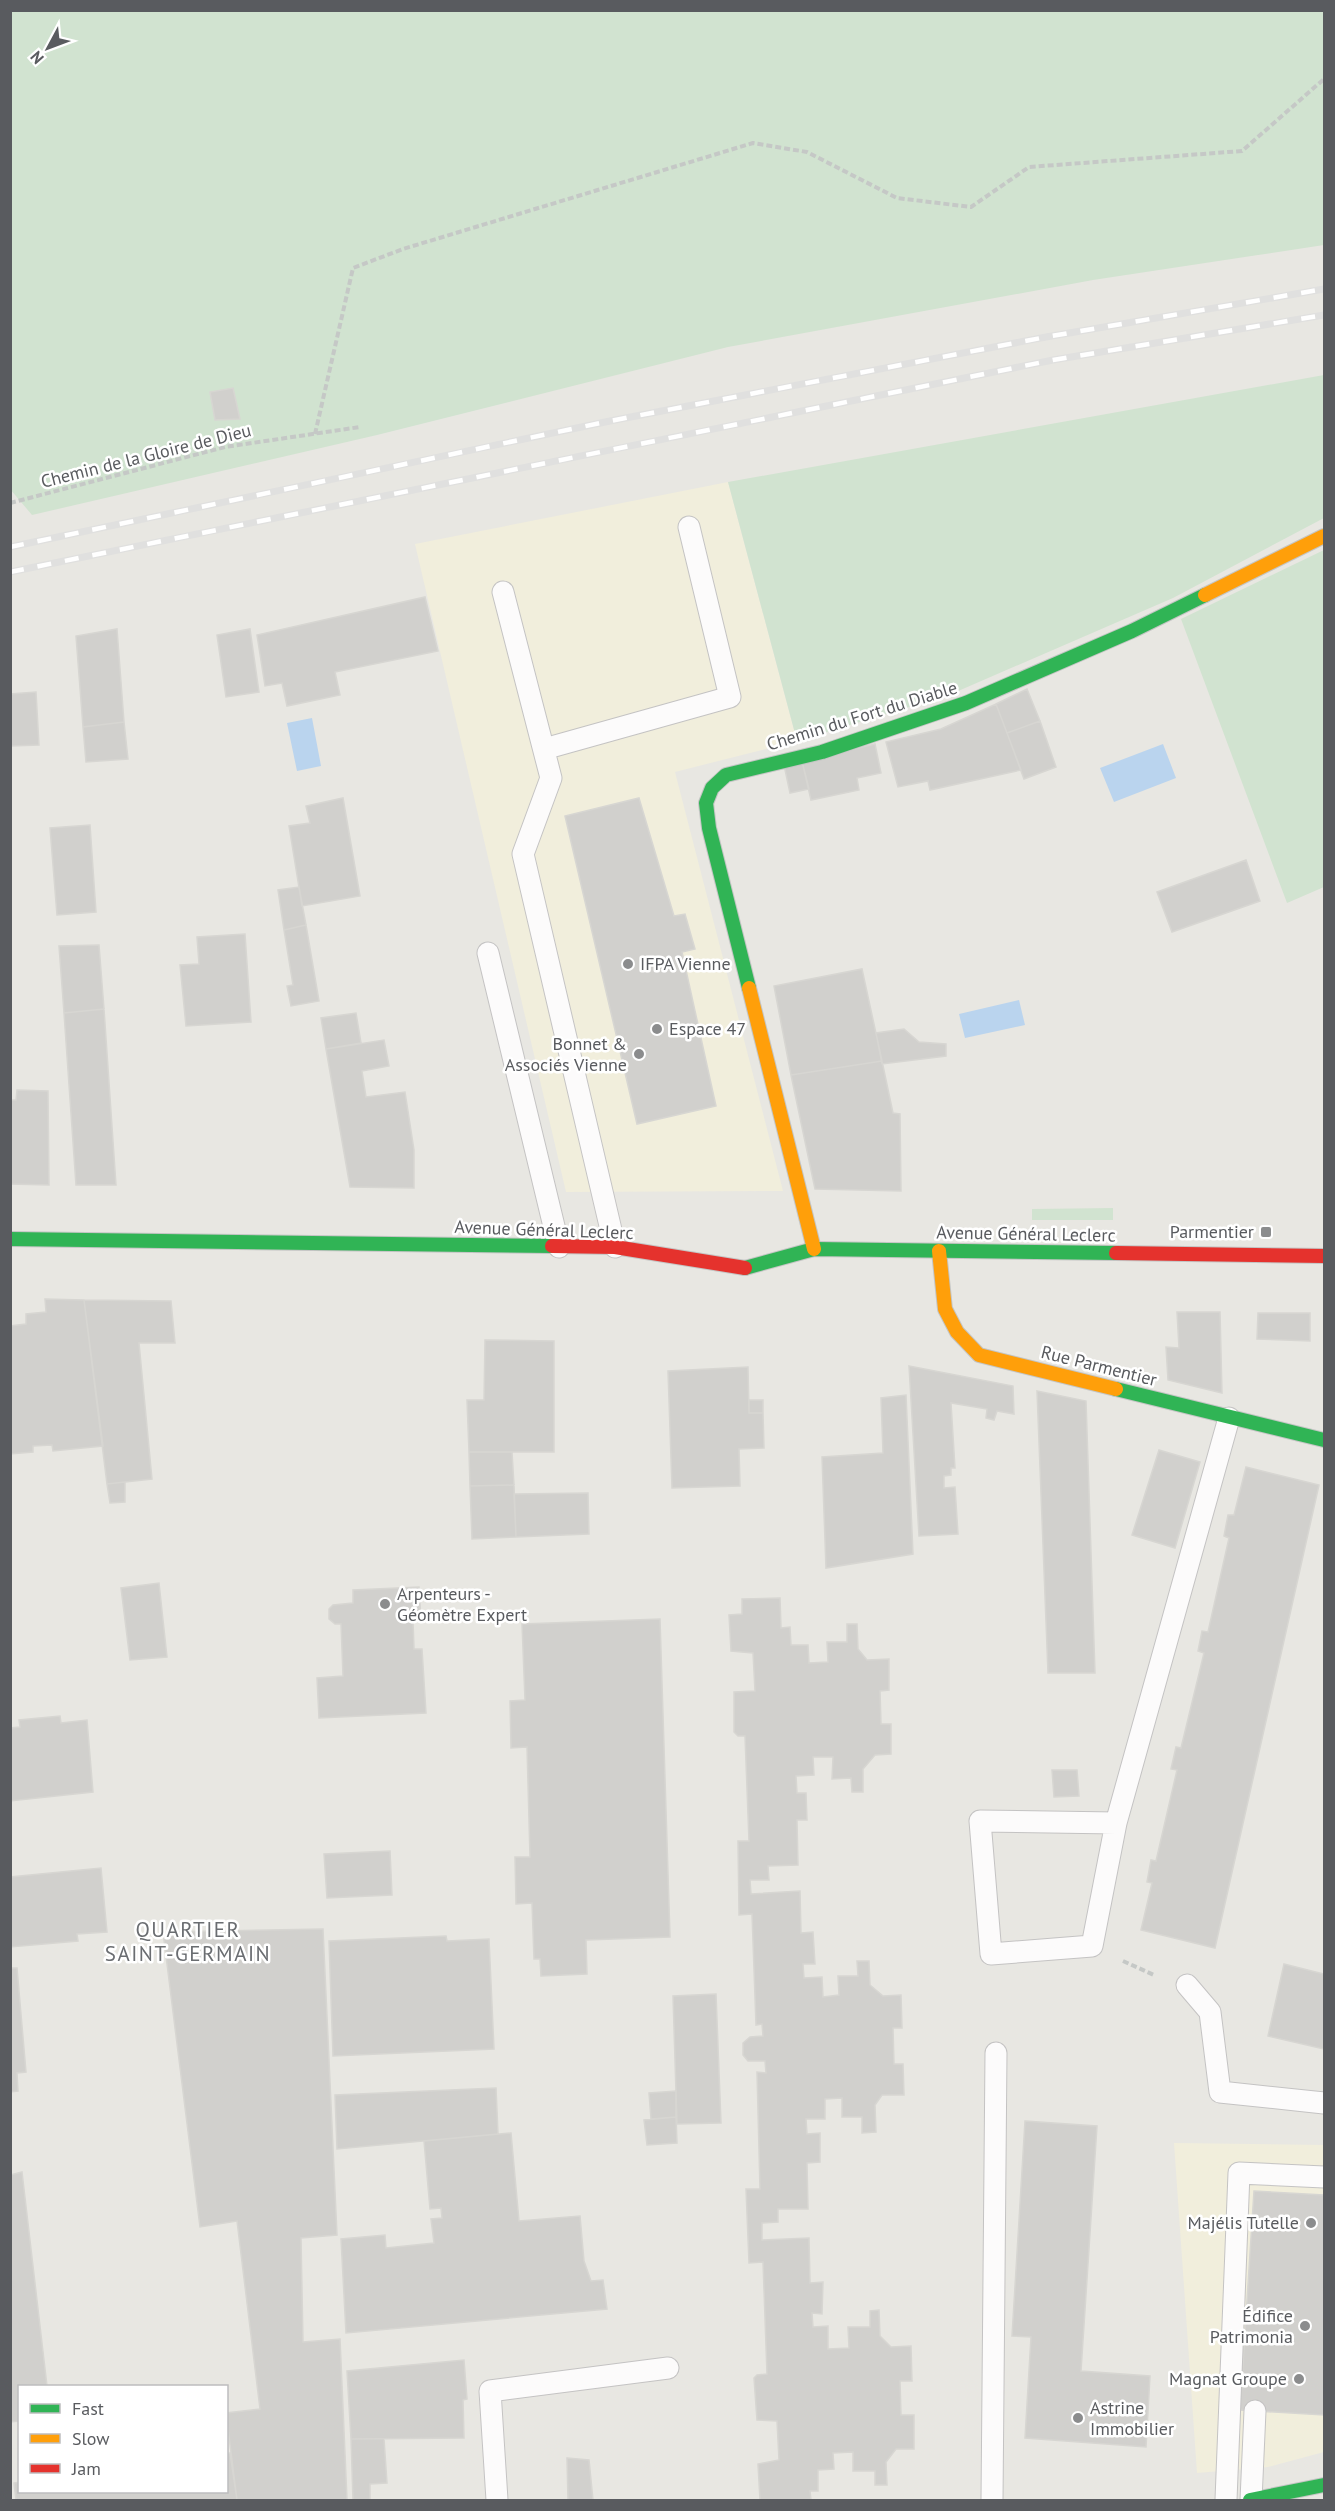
<svg xmlns="http://www.w3.org/2000/svg" width="1335" height="2511" viewBox="0 0 1335 2511" font-family="'PT Sans',sans-serif">
	<style>
		.commercial { fill: #f1eedc }
		.green { fill: #d1e3d0 }
		.water { fill: #bad4ee }
		.building { fill: #d1d0cd; stroke: #d7d6d2; stroke-width: 1.5 }
		.lines { fill: none; stroke-linecap: round; stroke-linejoin: round }
		.lane-casing { stroke: #c4c3c3; stroke-width: 23 }
		.fast-casing { stroke: #c4c5c4; stroke-width: 16 }
		.slow-casing { stroke: #c4c5c4; stroke-width: 16 }
		.jam-casing { stroke: #c4c5c4; stroke-width: 16 }
		.path { stroke: #c5c8c6; stroke-width: 4; stroke-dasharray: 6 3; stroke-linecap: butt }
		.lane { stroke: #fcfbfb; stroke-width: 21 }
		.fast { stroke: #30b455; stroke-width: 14 }
		.slow { stroke: #ff9f0a; stroke-width: 14 }
		.jam { stroke: #e5322d; stroke-width: 14 }
		.rail-casing { stroke: #e0e0df; stroke-width: 7 }
		.rail { stroke: #fff; stroke-width: 4.5; stroke-dasharray: 14; stroke-linecap: butt }
		.poi-dot { fill: #8b8c8d; stroke: #fff; stroke-width: 2 }
		.labels { text-anchor: middle; stroke-width: 5; stroke-linejoin: round; paint-order: stroke }
		.street-label { font-size: 18px; fill: #595b5f; stroke: #fff }
		.poi-label { font-size: 18px; fill: #595b5f; stroke: #fff; text-anchor: end }
		.quarter-label { font-size: 21px; letter-spacing: 1.5px; fill: #6a6d71; stroke: #fff }
	</style>
	<rect width="100%" height="100%" fill="#e8e7e2"/>
	<path class="commercial" d="M728,482L797,741L675,772L783,1191L566,1192L415,544Z
		M1174,2143L1324,2145V2452L1268,2467L1197,2473Z"/>
	<path class="green" d="M10,11H1324V245L1093,280L728,347L377,435L32,515L10,489Z
		M1324,375V518L1173,598L949,695L797,741L728,482Z
		M1324,550V887L1287,903L1181,619Z
		M1113,1208V1220H1032V1209Z"/>
	<path class="water" d="M312,718L321,766L297,771L287,723Z
		M1163,744L1176,778L1114,802L1100,768Z
		M1019,1000L1025,1025L965,1038L959,1014Z"/>
	<path class="building" d="M233,388L240,419L215,420L210,392Z
		M425,597L438,651L335,672L340,695L287,706L282,683L265,686L257,635Z
		M117,629L124,722L83,727L76,636Z
		M250,629L259,692L226,697L217,635Z
		M1027,689L1040,721L1007,733L996,704Z
		M36,692L39,745L11,746L10,694Z
		M996,704L1021,770L930,790L928,781L898,787L886,742L941,729Z
		M1040,721L1056,767L1024,779L1007,733Z
		M124,722L128,759L86,762L83,727Z
		M875,744L881,773L857,778L859,790L811,800L802,761Z
		M802,761L809,789L790,793L784,765Z
		M343,798L360,896L302,906L289,826L310,823L306,806Z
		M639,798L674,916L685,914L695,949L682,952L716,1106L637,1124L565,816Z
		M90,825L96,912L57,915L50,828Z
		M1246,860L1260,901L1172,932L1157,892Z
		M299,887L306,925L284,930L278,890Z
		M306,925L319,1001L291,1006L287,986L293,985L284,930Z
		M245,934L251,1022L186,1026L180,965L199,964L197,937Z
		M99,945L104,1009L64,1013L59,946Z
		M862,969L882,1061L791,1075L774,986Z
		M104,1009L116,1185H76L64,1013Z
		M356,1013L361,1043L326,1049L321,1018Z
		M904,1029L919,1042L946,1044V1056L882,1064L876,1033Z
		M384,1040L389,1066L362,1071L366,1097L405,1092L414,1150V1188L350,1187L326,1049Z
		M882,1061L893,1113L900,1114L901,1191L815,1189L791,1075Z
		M17,1090L48,1091L49,1185L10,1184V1100H16Z
		M45,1299L84,1300L103,1446L53,1451L52,1445L33,1446V1452L10,1454V1326L26,1324V1314L46,1312Z
		M84,1300L171,1301L175,1343H139L152,1479L107,1484Z
		M1177,1312H1220L1222,1393L1168,1380L1166,1347L1179,1348Z
		M1258,1313H1310V1341L1257,1339Z
		M485,1340L554,1341V1452H469L467,1400H484Z
		M909,1366L1013,1386L1014,1414L997,1411L994,1420L986,1418L987,1409L951,1403L955,1468H951V1475L944,1476V1488L955,1487L958,1534L919,1536Z
		M748,1367L749,1413H763L764,1448L739,1449L740,1486L672,1488L668,1371Z
		M1037,1391L1086,1401L1095,1673H1048Z
		M906,1395L913,1554L826,1568L822,1457L883,1453L881,1398Z
		M749,1400H763V1413H749Z
		M1159,1450L1200,1462L1175,1548L1132,1535Z
		M469,1452H512L514,1485L470,1486Z
		M1246,1467L1319,1485L1215,1948L1141,1930L1152,1883L1147,1882L1151,1860L1156,1861L1177,1770L1171,1769L1176,1747L1181,1748L1204,1653L1198,1651L1202,1631L1208,1632L1229,1538L1224,1536L1228,1515H1234Z
		M125,1482V1502L110,1503L107,1484Z
		M514,1485L516,1537L472,1539L470,1486Z
		M588,1493L589,1534L516,1537L514,1494Z
		M159,1583L167,1657L130,1660L121,1588Z
		M419,1587L421,1620L413,1621L414,1649H422L426,1713L319,1718L317,1678L343,1676L341,1624H335L329,1619V1609L333,1605L353,1603V1590Z
		M780,1598L781,1628L790,1627L791,1645H808L809,1663L828,1662L827,1642H847V1624H857L858,1649L867,1660L889,1659V1690L880,1691L881,1724H891V1754L875,1755L863,1769V1792H852L851,1778L832,1779L833,1757H813L814,1775L796,1776L797,1793H806L807,1820H797L798,1865L768,1866L769,1880H750L751,1894L800,1891L801,1933L813,1932L815,1964H803L804,1978L822,1977L823,1997L839,1995L838,1976H858L857,1961H869L870,1985L883,1996L901,1995L902,2028H893L894,2064H903L904,2095H882L875,2105L876,2132L862,2133V2117H842V2098L825,2099V2119H806L807,2134L820,2133V2162L807,2163L808,2209H778V2222L762,2223V2240L809,2238L810,2283L823,2282L822,2314L812,2313L813,2327L828,2326V2349L849,2348L848,2327H870V2311L879,2310L880,2336L891,2347L911,2346L912,2381H900L901,2415H914V2449H896L886,2462L887,2485H875V2471H853V2452L833,2453L834,2469L818,2470V2491H810L811,2500H760L758,2464L779,2460L777,2421L757,2420L754,2378L757,2375L767,2374L763,2262L749,2263L746,2189H760L757,2072L766,2073L765,2061H748L743,2055V2043L750,2037L763,2036L762,2024L756,2025L752,1914L739,1915L738,1841H749L745,1736H738L734,1732V1692L755,1691L753,1653L731,1651L729,1615L742,1614V1599Z
		M660,1619L670,1937L586,1940L587,1974L541,1976L540,1959H534L532,1903L516,1904L515,1857H530L527,1747L511,1748L510,1701L525,1700L522,1624Z
		M60,1716L61,1723L87,1720L93,1792L10,1801V1728L20,1727L19,1720Z
		M1052,1770H1077L1079,1796L1054,1797Z
		M390,1851L392,1895L327,1898L324,1854Z
		M101,1868L107,1932L77,1934L78,1941L10,1947V1877Z
		M323,1929L337,2235L301,2238L303,2342L340,2339L347,2500H237L226,2413L260,2409L237,2221L200,2227L163,1932Z
		M446,1936L447,1941L489,1939L494,2049L333,2056L329,1941Z
		M1284,1964L1324,1974V2056V2049L1268,2036Z
		M10,1968H17L26,2072L17,2073L18,2091L10,2092Z
		M716,1994L721,2123L677,2124L673,1996Z
		M496,2088L498,2134L337,2149L335,2095Z
		M676,2091V2117L651,2119L649,2093Z
		M676,2117L677,2143L647,2145L644,2120Z
		M1025,2121L1097,2126L1081,2371L1150,2376L1146,2447L1025,2438L1031,2337L1012,2336Z
		M511,2133L519,2221L580,2216L584,2261L591,2281L603,2280L607,2309L346,2333L341,2239L385,2235L386,2248L434,2243L431,2219L442,2218L441,2208L430,2209L424,2141Z
		M22,2172L47,2386H20V2421L10,2422V2175Z
		M1254,2191L1324,2195V2415L1240,2410Z
		M464,2360L467,2399L463,2400L464,2438L351,2439L347,2371Z
		M351,2439H384L387,2483L370,2484V2500H353Z
		M230,2453L237,2500H16L14,2483L20,2482V2492H226V2454Z
		M567,2458L589,2460L593,2500H568Z"/>
	<g class="lines">
		<defs>
			<path id="lane" d="M503,592L551,778L523,854L615,1247
				M544,749L730,697L689,527
				M488,953L559,1247
				M1116,1823L980,1821L991,1954L1092,1946L1116,1823L1229,1418
				M1187,1985L1210,2012L1220,2092L1324,2103
				M497,2500L490,2391L668,2368
				M992,2500L996,2053
				M1226,2500L1239,2173L1324,2177
				M1251,2500L1255,2411"/>
			<path id="fast" d="M749,988L709,828L706,803L712,788L726,775L822,752L966,703L1132,631L1205,595
				M10,1239L552,1246
				M745,1268L814,1249L1116,1253
				M1116,1389L1324,1440
				M1250,2500L1324,2485"/>
			<path id="slow" d="M1205,595L1324,536
				M749,988L814,1249
				M939,1251L945,1309L957,1332L979,1355L1116,1389"/>
			<path id="jam" d="M552,1246L615,1247L745,1268
				M1116,1253L1324,1256"/>
		</defs>
		<use href="#lane" class="lane-casing"/>
		<use href="#fast" class="fast-casing"/>
		<use href="#slow" class="slow-casing"/>
		<use href="#jam" class="jam-casing"/>
		<path class="path" d="M315,434L353,268L403,249L753,143L807,152L897,198L971,207L1029,167L1242,151L1324,79
			M10,503L225,447L360,427
			M1123,1961L1154,1975"/>
		<use href="#lane" class="lane"/>
		<use href="#fast" class="fast"/>
		<use href="#slow" class="slow"/>
		<use href="#jam" class="jam"/>
		<defs>
			<path id="rail" d="M10,547L610,421L1046,337L1324,289
				M10,572L1053,360L1324,315"/>
		</defs>
		<use href="#rail" class="rail-casing"/>
		<use href="#rail" class="rail"/>
	</g>
	<g class="poi-dot">
		<circle cx="628" cy="964" r="6"/>
		<circle cx="657" cy="1029" r="6"/>
		<circle cx="639" cy="1054" r="6"/>
		<rect x="1260" y="1226" width="12" height="12" rx="3"/>
		<circle cx="385" cy="1604" r="6"/>
		<circle cx="1311" cy="2223" r="6"/>
		<circle cx="1305" cy="2326" r="6"/>
		<circle cx="1299" cy="2379" r="6"/>
		<circle cx="1078" cy="2418" r="6"/>
	</g>
	<g class="labels">
		<g class="street-label">
			<text transform="translate(146 456) rotate(-14)" y="6">Chemin de la Gloire de Dieu</text>
			<text transform="translate(862 716) rotate(-17)" y="6">Chemin du Fort du Diable</text>
			<text transform="translate(544 1230) rotate(2)" y="6">Avenue Général Leclerc</text>
			<text transform="translate(1026 1234) rotate(1)" y="6">Avenue Général Leclerc</text>
			<text transform="translate(1099 1366) rotate(14)" y="6">Rue Parmentier</text>
		</g>
		<g class="poi-label">
			<text x="640" y="970" text-anchor="start">IFPA Vienne</text>
			<text x="669" y="1035" text-anchor="start">Espace 47</text>
			<text x="627" y="1050">Bonnet &amp;<tspan x="627" dy="21">Associés Vienne</tspan></text>
			<text x="1254" y="1238">Parmentier</text>
			<text x="397" y="1600" text-anchor="start">Arpenteurs -<tspan x="397" dy="21">Géomètre Expert</tspan></text>
			<text x="1299" y="2229">Majélis Tutelle</text>
			<text x="1293" y="2322">Édifice<tspan x="1293" dy="21">Patrimonia</tspan></text>
			<text x="1287" y="2385">Magnat Groupe</text>
			<text x="1090" y="2414" text-anchor="start">Astrine<tspan x="1090" dy="21">Immobilier</tspan></text>
		</g>
		<g class="quarter-label">
			<text x="188" y="1937">QUARTIER<tspan x="188" dy="24">SAINT-GERMAIN</tspan></text>
		</g>
	</g>
	<rect width="1335" height="2511" fill="none" stroke="#595b5f" stroke-width="24"/>
	<rect x="18" y="2385" width="210" height="108" fill="#ffffff" stroke="#bdbdbf" stroke-width="1.5"/>
	<rect x="30" y="2404" width="30" height="9" fill="#30b455" stroke="#bdbdbf" stroke-width="1.5"/>
	<text x="72" y="2415" font-size="18" fill="#595b5f">Fast</text>
	<rect x="30" y="2434" width="30" height="9" fill="#ff9f0a" stroke="#bdbdbf" stroke-width="1.5"/>
	<text x="72" y="2445" font-size="18" fill="#595b5f">Slow</text>
	<rect x="30" y="2464" width="30" height="9" fill="#e5322d" stroke="#bdbdbf" stroke-width="1.5"/>
	<text x="72" y="2475" font-size="18" fill="#595b5f">Jam</text>
	<g transform="translate(48 48) rotate(229)" stroke="#ffffff" stroke-width="4.5" paint-order="stroke">
	<path d="M0-4.5L10 22L0 15L-10 22Z" fill="#595b5f"/>
	<text y="-9" font-size="16" font-weight="bold" text-anchor="middle" fill="#595b5f">N</text>
	</g>
</svg>
